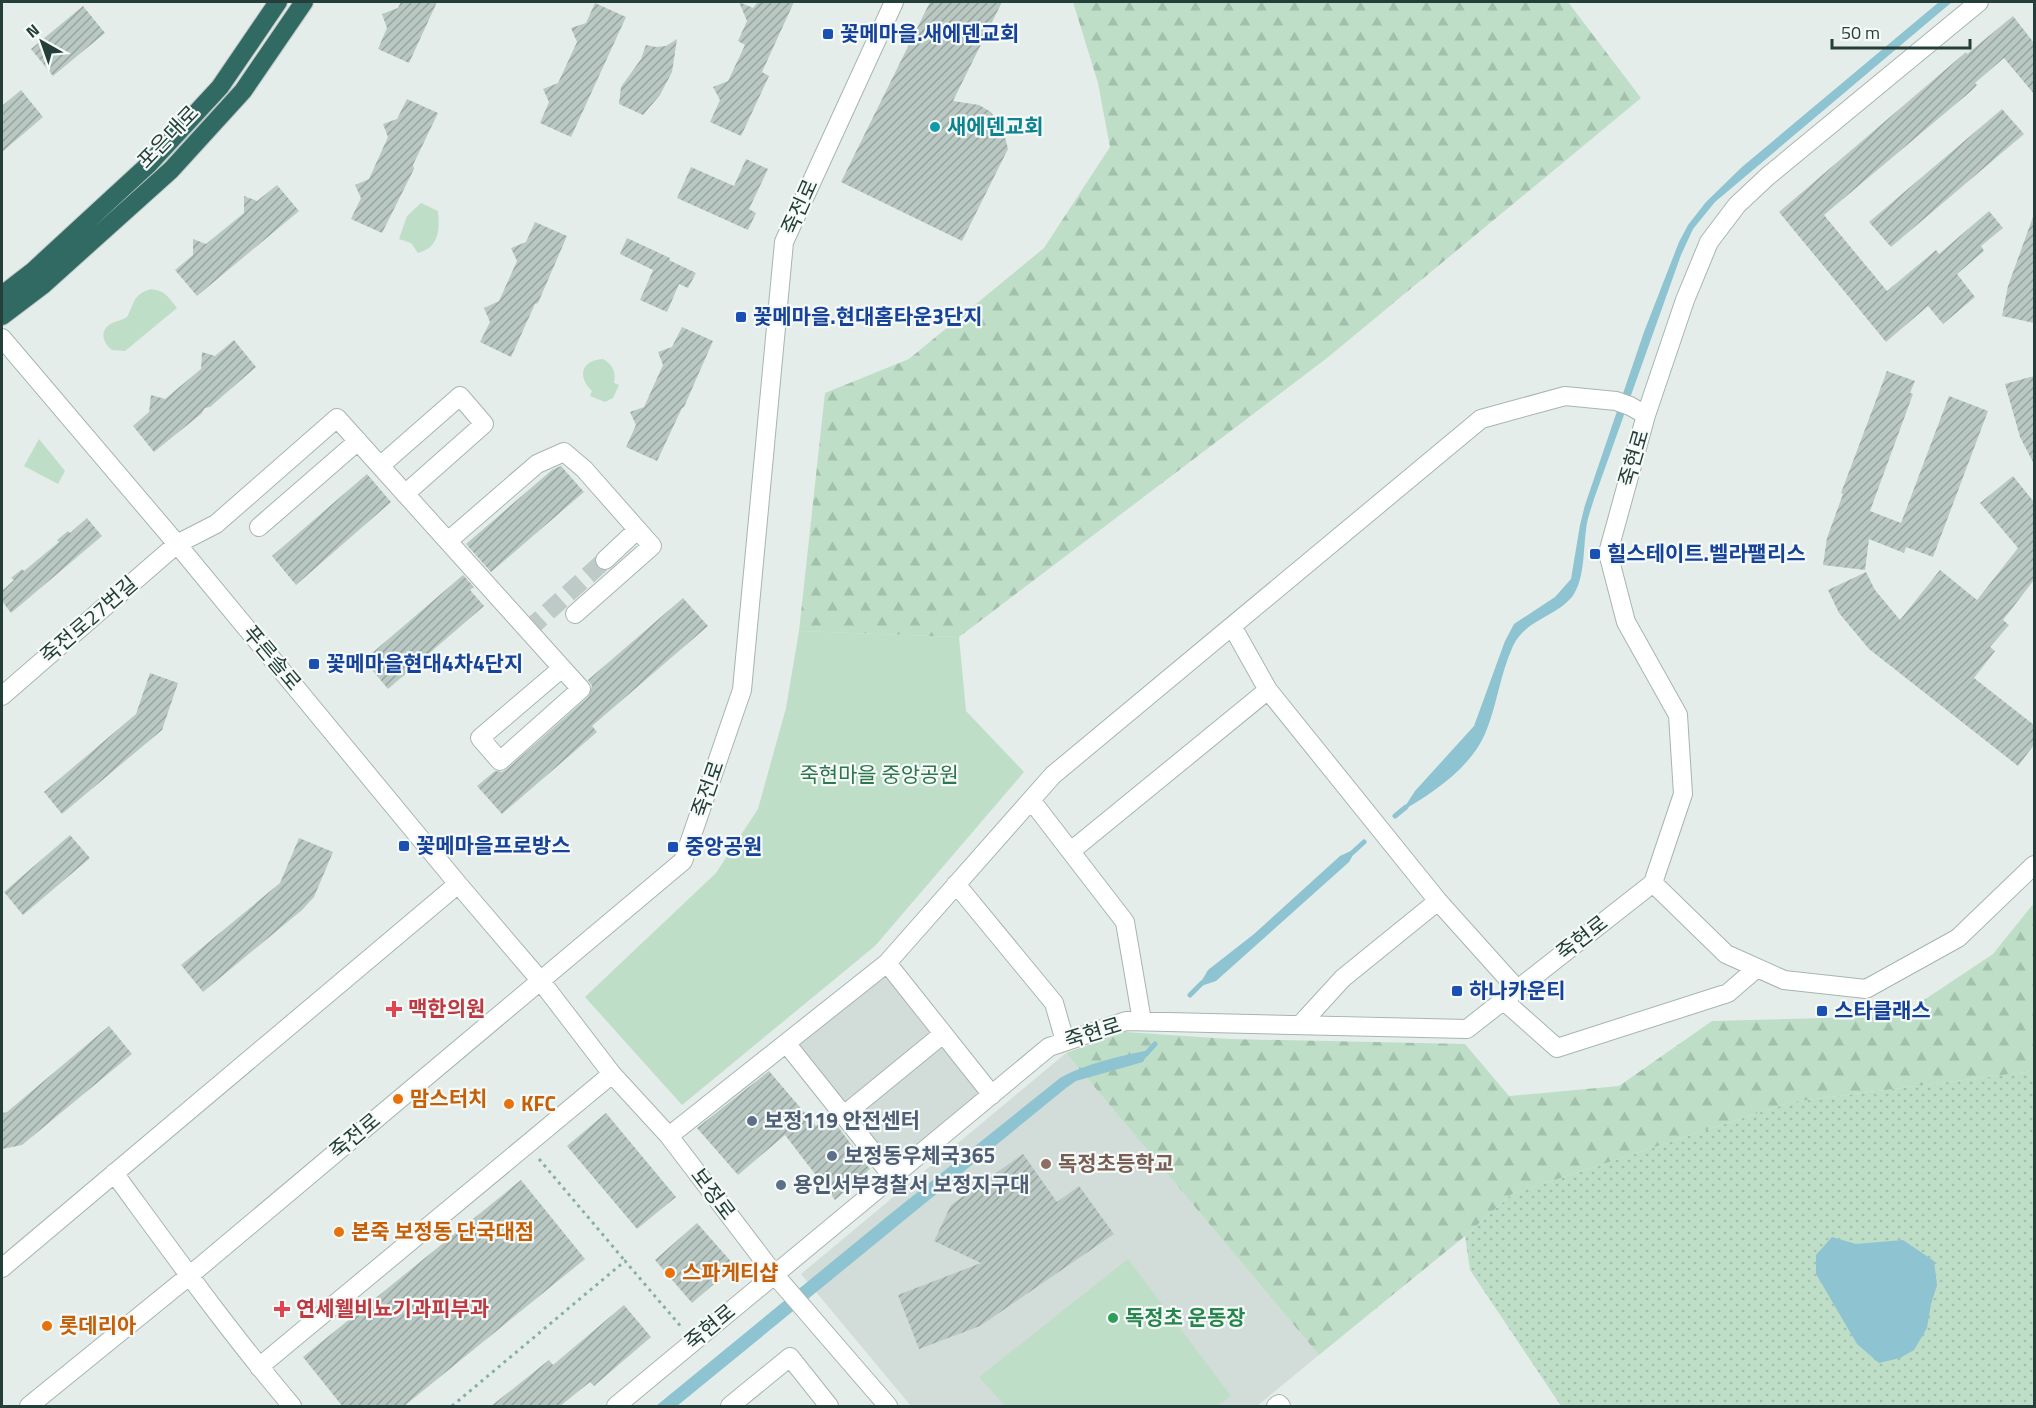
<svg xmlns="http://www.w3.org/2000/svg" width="2036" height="1408" viewBox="0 0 2036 1408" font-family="'Titillium Web','Noto Sans KR',sans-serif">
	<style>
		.built { fill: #d2ddd9 }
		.grass { fill: url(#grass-dots) }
		.forest { fill: url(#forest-firs) }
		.park { fill: #bedec8 }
		.water { fill: #8ec3d1 }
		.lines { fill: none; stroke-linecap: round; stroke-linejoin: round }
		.stream { stroke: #8ec3d1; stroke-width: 5 }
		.building { fill: url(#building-hatch) }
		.minor-tunnel { stroke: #becac7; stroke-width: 18; stroke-dasharray: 18 9; stroke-linecap: butt }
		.minor-casing { stroke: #a7b5b1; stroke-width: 20 }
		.highway-casing { stroke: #c2c9c8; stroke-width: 20 }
		.path { stroke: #86b0a5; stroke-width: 3; stroke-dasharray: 3 4.5; stroke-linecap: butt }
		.minor { stroke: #fff; stroke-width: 18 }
		.highway { stroke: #306a62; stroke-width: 18 }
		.transit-dot { fill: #1a4fb4; stroke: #f5faf8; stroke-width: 2 }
		.culture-dot { fill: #0f9aa8; stroke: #f5faf8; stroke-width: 2 }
		.health-dot { fill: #e0444e; stroke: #f5faf8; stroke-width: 2 }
		.food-dot { fill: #e8710a; stroke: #f5faf8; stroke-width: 2 }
		.service-dot { fill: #5c6f8a; stroke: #f5faf8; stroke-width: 2 }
		.education-dot { fill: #8d6e63; stroke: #f5faf8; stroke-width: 2 }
		.leisure-dot { fill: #2e9e5b; stroke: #f5faf8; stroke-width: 2 }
		.labels { text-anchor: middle; stroke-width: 4.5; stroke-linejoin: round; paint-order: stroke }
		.transit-label { font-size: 21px; font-weight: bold; fill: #164399; stroke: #f5faf8; text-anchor: start }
		.culture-label { font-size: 21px; font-weight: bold; fill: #0d838f; stroke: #f5faf8; text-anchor: start }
		.street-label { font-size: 21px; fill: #243f39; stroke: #f5faf8 }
		.park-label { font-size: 21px; fill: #2f754e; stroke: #f5faf8 }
		.health-label { font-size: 21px; font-weight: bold; fill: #be3a42; stroke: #f5faf8; text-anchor: start }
		.food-label { font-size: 21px; font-weight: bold; fill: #c56008; stroke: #f5faf8; text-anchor: start }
		.service-label { font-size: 21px; font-weight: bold; fill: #4e5e75; stroke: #f5faf8; text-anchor: start }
		.education-label { font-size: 21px; font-weight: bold; fill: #785e54; stroke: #f5faf8; text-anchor: start }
		.leisure-label { font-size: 21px; font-weight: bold; fill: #27864d; stroke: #f5faf8; text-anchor: start }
	</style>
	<defs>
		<pattern id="grass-dots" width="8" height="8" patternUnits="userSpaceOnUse" patternTransform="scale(1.5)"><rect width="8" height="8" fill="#bedec8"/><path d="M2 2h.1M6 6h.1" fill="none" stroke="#a3c0ad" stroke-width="1.8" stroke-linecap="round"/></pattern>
		<pattern id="forest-firs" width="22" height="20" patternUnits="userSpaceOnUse" patternTransform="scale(1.5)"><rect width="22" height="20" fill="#bedec8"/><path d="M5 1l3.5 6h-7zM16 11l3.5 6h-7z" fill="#a3c0ad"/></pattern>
		<pattern id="building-hatch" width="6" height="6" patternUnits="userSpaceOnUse" patternTransform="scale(1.5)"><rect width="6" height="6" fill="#bac8c3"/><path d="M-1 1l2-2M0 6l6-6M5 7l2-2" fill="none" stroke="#97a49f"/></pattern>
	</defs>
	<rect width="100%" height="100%" fill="#e4edea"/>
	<path class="built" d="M887,966L988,1094L893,1173L790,1043Z
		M1066,1053L1319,1355L1257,1406H911L801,1274Z"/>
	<path class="grass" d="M2034,1071V1406H1561L1470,1270L1465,1236L1512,1194L1791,1102Z"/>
	<path class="forest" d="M1073,2H1568L1641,98L1327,358L959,637L799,631L825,393L909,359L1044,248L1110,147L1098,83Z
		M2034,903V1071L1791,1102L1512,1194L1465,1236L1319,1355L1066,1053L1125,1032L1230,1039L1465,1044L1509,1096L1619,1086L1712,1021L1900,1016L1993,954Z"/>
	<path class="park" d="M421,203L438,211C440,229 439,248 418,253L411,243L399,239L407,216Z
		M151,289C166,291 168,297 177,308L125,351L112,350C104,344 99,332 109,325C114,321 121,321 127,317C135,303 132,295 151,289Z
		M603,359C613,365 616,371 614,383L619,385L613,398L605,402L590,396L592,391C577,377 581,360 603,359Z
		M39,439L65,471L58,484L24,466Z
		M799,631L959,637L966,711L1024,772L875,946L682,1105L585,997L716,873L758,809L786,708Z
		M1128,1259L1231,1396L1217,1406H1005L979,1377Z"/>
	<path class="water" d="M1939,2H1952L1715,202L1693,229L1681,255L1594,499C1591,509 1587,519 1586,530C1583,551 1585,579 1572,597C1555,617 1525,620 1513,646C1500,674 1497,706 1485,734C1470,768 1433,793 1402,811L1415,791L1474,726L1505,641L1514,624L1555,597L1571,579L1580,525L1585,505L1644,332L1679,242L1688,225L1706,202L1742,167Z
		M1357,848L1349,862L1216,981L1198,987L1208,970L1254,934L1340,856Z
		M1150,1050L1143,1062L1076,1081L1066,1088L677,1406H656L889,1215L1060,1078C1086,1063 1121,1056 1150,1050Z
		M1832,1237L1856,1244L1903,1240L1934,1261L1937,1285L1931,1304L1927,1328L1914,1350L1900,1358L1879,1363L1857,1344L1816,1274V1255Z"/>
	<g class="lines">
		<path class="stream" d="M1395,816L1406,807
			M1352,853L1364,842
			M1190,995L1202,983
			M1146,1054L1155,1044"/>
	</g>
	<path class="building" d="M401,2H437L409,63L378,49L387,28L382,14L398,8Z
		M739,2L753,8L758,2H794L762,72L769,76L741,136L710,122L720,100L713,87L728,81L745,45L738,41L747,21Z
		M930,2H1002L953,101L979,105L991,112L1004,133L1008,149L962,241L841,182Z
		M595,3L626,17L571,137L540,123L549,102L543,89L558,83L577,42L571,28L586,23Z
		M83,6L105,33L53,76L31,49Z
		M2013,16L2034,43V94L2004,58L1975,83L1977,85L1970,92L1824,215L1887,291L1936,250L1939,254L1989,211L2003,228L1981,246L1984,251L1957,274L1975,297L1943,324L1928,306L1886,342L1779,212L1966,52L1967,54Z
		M677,39L672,72L660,95L643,115L619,104L621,87L641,59L646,45L656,47L666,46Z
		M21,90L43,117L2,152V106Z
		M407,99L438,113L413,165L414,169L382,233L351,219L361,198L355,185L369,179L388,137L383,124L397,119Z
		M2002,109L2024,134L1891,247L1869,222Z
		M746,159L768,169L749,209L756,213L748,230L677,198L691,167L734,186Z
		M277,185L299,211L197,296L175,270L193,255V239L206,244L244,213V196L257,201Z
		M2033,217H2034V323L2002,316L2008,286Z
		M535,222L567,236L538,303L535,304L511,357L480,342L490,322L484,308L499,301L517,261L511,248L526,242Z
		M627,238L670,258L669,260L696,273L688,288L679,284L667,312L640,300L653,270L620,254Z
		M682,327L713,341L684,407L682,408L657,461L626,447L636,425L630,412L644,407L663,365L658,352L672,347Z
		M234,340L256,367L210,407L205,408L201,414L154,452L133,426L149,412L151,395L165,399L201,369L202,352L215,356Z
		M1887,371L1915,381L1910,393L1913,394L1870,511L1901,523L1949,396L1988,411L1933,557L1906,547L1904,553L1869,539L1865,570L1823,565L1827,538L1843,494L1841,493Z
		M2034,376V464L2020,437L2005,384Z
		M561,466L584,492L491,572L466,544L552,470Z
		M367,474L391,502L296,585L272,556Z
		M2013,476L2034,502V580L2003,620L2009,625L1990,647L1995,651L1974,678L2034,725V745L2018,766L1869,649L1839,613L1828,590L1866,572L1875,590L1900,620L1940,570L1977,600L2018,548L1980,503Z
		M87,518L102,536L11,613L2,601V591L14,580L11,578L22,569L24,571L59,542L57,540L68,531L70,533Z
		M463,575L474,587L470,590L484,606L388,689L364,660Z
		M683,598L708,626L592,726L597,732L502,814L477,786L495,771L502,772L507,769L588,697L592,686L588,680Z
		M150,673L178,683L162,730L62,814L44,792L136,714Z
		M70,835L90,858L23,915L4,892Z
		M299,838L333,852L314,897L302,910L203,992L181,965L280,883Z
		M109,1026L132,1054L22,1145L2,1149V1113L7,1112Z
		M769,1071L816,1126L829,1115L870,1169L835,1200L785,1135L738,1175L697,1128Z
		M606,1113L676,1197L637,1229L567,1146Z
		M1023,1154L1057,1202L1079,1186L1114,1234L980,1326L919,1349L898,1295L981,1263L934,1241L951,1205Z
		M521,1180L585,1259L403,1407H343L303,1357Z
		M697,1223L735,1266L692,1303L655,1260Z
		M624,1305L651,1337L594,1386L590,1382L559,1407H490L549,1360L553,1365Z"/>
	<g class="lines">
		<path class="minor-tunnel" d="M528,630L605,560"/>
		<defs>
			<path id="minor" d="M2,338L177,544L458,884L540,980L612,1074L669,1136L774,1274L888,1406
				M380,466L460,396L484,424L405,494
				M259,527L358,441
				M448,541L537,464L564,452L584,469L652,546L575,614
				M605,560L637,530
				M1232,626L1268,690L1438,901L1517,989
				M2,696L177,544L216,524L337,418L562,668L480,738L500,761L581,689L562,668
				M1031,800L1125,922L1142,1021
				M1071,851L1268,690
				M1653,883L1726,954L1784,980L1866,989L1958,938L2034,865
				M956,884L1054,1003L1065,1041
				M887,963L992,1095
				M1503,1000L1557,1048L1728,993L1757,968
				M1300,1025L1343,978L1438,901
				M786,1043L892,1176
				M844,1115L943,1034
				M669,1136L887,963L1053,775L1481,419L1565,396L1616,401L1630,406L1646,415
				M114,1173C172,1252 229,1332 292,1406
				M2,1268L458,884
				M259,1367L612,1074
				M29,1406L189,1276L683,861L742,690L784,242L894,2
				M616,1406L1049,1047L1126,1021L1467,1029L1653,883L1683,794L1678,715L1626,622L1608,553L1646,415L1685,300L1709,242L1737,205L1768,176L1979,2
				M730,1406L790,1357L829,1406
				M1276,1406L1279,1404L1281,1406"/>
			<path id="highway" d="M2,295L32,272L148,165L220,87L278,2
				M2,316L43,285L171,170L243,91L304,2"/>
		</defs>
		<use href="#minor" class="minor-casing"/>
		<use href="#highway" class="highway-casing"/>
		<path class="path" d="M539,1159L625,1261
			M452,1406L625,1261L683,1329"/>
		<use href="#minor" class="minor"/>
		<use href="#highway" class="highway"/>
	</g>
	<g class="transit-dot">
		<rect x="822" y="28" width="12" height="12" rx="3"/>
		<rect x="735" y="311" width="12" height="12" rx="3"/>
		<rect x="1589" y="548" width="12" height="12" rx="3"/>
		<rect x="308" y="658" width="12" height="12" rx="3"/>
		<rect x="398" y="840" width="12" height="12" rx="3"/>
		<rect x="667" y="841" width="12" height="12" rx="3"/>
		<rect x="1451" y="985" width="12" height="12" rx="3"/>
		<rect x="1816" y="1005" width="12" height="12" rx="3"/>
	</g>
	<circle class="culture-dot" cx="935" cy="127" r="6"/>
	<g class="health-dot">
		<path d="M391 1000h6v6h6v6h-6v6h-6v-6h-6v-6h6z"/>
		<path d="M279 1300h6v6h6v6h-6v6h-6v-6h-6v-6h6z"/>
	</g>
	<g class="food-dot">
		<circle cx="398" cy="1099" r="6"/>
		<circle cx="509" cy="1104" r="6"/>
		<circle cx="339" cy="1232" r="6"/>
		<circle cx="670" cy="1273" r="6"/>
		<circle cx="47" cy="1326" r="6"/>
	</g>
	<g class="service-dot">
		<circle cx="752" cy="1121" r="6"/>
		<circle cx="832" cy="1156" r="6"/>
		<circle cx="781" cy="1185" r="6"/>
	</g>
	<circle class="education-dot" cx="1046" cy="1164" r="6"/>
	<circle class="leisure-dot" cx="1113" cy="1318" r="6"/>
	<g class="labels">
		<g class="transit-label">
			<text x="840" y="41">꽃메마을.새에덴교회</text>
			<text x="753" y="324">꽃메마을.현대홈타운3단지</text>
			<text x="1607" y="561">힐스테이트.벨라팰리스</text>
			<text x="326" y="671">꽃메마을현대4차4단지</text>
			<text x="416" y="853">꽃메마을프로방스</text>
			<text x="685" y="854">중앙공원</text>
			<text x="1469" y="998">하나카운티</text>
			<text x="1834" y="1018">스타클래스</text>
		</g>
		<g class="culture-label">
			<text x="947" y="134">새에덴교회</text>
		</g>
		<g class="street-label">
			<text transform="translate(168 137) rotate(-46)" y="7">포은대로</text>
			<text transform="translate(800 207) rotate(-66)" y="7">죽전로</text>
			<text transform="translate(1634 458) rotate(-74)" y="7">죽현로</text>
			<text transform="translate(89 620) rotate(-41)" y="7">죽전로27번길</text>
			<text transform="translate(272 658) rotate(50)" y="7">푸른솔로</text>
			<text transform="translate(708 789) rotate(-71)" y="7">죽전로</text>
			<text transform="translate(1582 938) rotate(-38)" y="7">죽현로</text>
			<text transform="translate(1093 1033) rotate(-17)" y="7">죽현로</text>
			<text transform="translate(355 1136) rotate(-40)" y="7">죽전로</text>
			<text transform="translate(713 1194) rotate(53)" y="7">보정로</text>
			<text transform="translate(710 1327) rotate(-40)" y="7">죽현로</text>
		</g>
		<g class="park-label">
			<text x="879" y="782">죽현마을 중앙공원</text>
		</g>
		<g class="health-label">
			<text x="408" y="1016">맥한의원</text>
			<text x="296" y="1316">연세웰비뇨기과피부과</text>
		</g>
		<g class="food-label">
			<text x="410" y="1106">맘스터치</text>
			<text x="521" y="1111">KFC</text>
			<text x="351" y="1239">본죽 보정동 단국대점</text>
			<text x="682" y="1280">스파게티샵</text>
			<text x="59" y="1333">롯데리아</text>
		</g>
		<g class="service-label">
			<text x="764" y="1128">보정119 안전센터</text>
			<text x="844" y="1163">보정동우체국365</text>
			<text x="793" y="1192">용인서부경찰서 보정지구대</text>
		</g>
		<g class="education-label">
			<text x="1058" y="1171">독정초등학교</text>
		</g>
		<g class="leisure-label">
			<text x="1125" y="1325">독정초 운동장</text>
		</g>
	</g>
	<rect width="2036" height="1408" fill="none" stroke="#243f39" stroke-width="6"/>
	<g transform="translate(42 42) rotate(320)" stroke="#f5faf8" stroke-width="4.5" paint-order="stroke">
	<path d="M0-4.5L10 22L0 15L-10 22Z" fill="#243f39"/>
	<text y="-9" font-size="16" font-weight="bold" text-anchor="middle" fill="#243f39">N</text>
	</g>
	<path d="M1832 39v9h138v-9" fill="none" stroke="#243f39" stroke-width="3"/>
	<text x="1841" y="39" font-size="18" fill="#243f39" stroke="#f5faf8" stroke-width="4.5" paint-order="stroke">50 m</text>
</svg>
